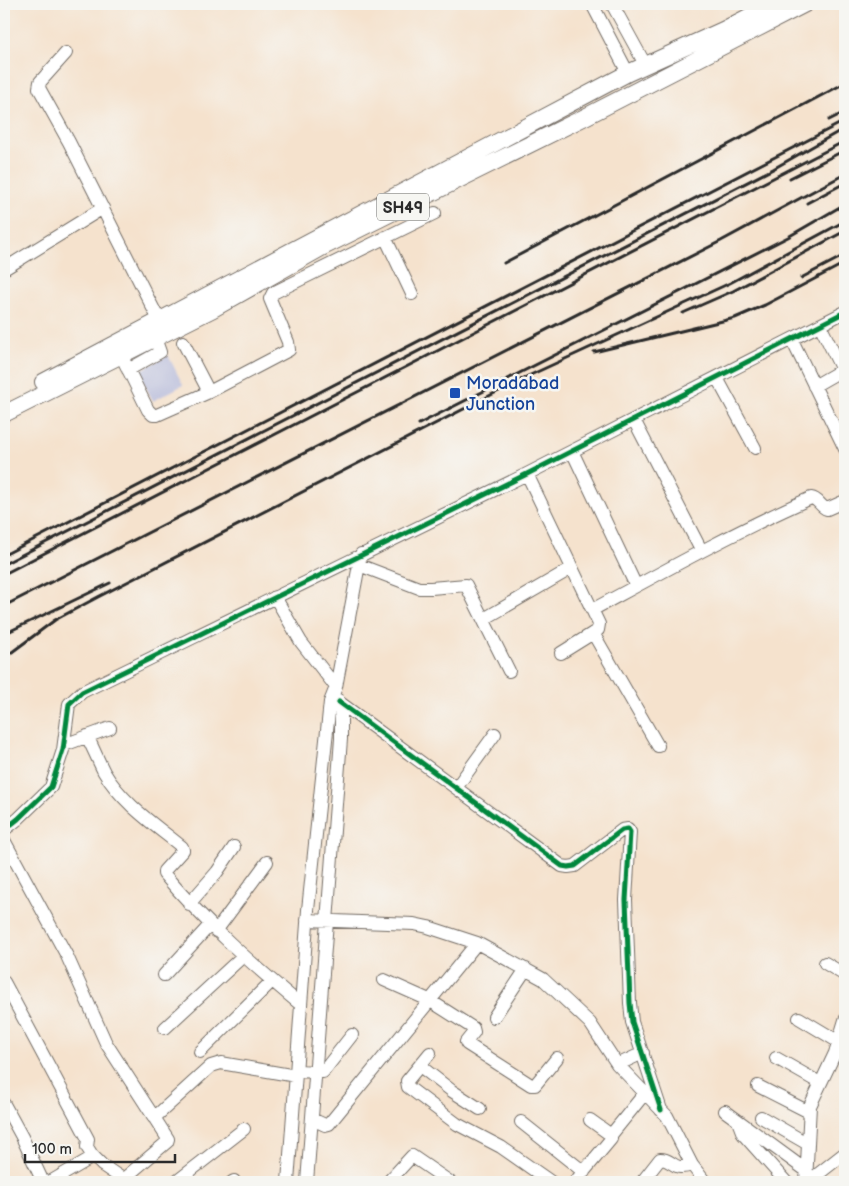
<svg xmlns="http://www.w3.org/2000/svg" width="849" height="1186" viewBox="0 0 849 1186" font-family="'Balsamiq Sans',sans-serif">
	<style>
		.industrial { fill: #bfc2dd }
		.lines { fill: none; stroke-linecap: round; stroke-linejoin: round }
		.minor-casing { stroke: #726b64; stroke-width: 14 }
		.major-casing { stroke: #726b64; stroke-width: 18 }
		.minor { stroke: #fff; stroke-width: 12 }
		.major { stroke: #fff; stroke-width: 16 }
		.rail { stroke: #2b2b2b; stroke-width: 3 }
		.cycleway-casing { stroke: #f6f6f2; stroke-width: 8 }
		.cycleway { stroke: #00873e; stroke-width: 5 }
		.transit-dot { fill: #1a4fb4; stroke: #f6f6f2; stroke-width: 2 }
		.labels { text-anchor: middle; stroke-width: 5; stroke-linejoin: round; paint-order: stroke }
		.shield { fill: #f6f6f2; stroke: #686867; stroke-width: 1 }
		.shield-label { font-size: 16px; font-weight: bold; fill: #2b2b2b }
		.transit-label { font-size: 18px; fill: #164399; stroke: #f6f6f2; text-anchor: start }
	</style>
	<rect width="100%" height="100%" fill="#f6f6f2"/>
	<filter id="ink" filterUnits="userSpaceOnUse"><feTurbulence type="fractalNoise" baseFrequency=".02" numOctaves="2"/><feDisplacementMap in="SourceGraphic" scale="10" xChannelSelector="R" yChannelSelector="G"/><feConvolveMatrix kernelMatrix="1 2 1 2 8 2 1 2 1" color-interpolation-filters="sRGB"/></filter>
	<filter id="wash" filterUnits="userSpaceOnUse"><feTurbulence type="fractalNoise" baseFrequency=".0096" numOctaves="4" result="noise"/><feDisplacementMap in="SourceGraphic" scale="20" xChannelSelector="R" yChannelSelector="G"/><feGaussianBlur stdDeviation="1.12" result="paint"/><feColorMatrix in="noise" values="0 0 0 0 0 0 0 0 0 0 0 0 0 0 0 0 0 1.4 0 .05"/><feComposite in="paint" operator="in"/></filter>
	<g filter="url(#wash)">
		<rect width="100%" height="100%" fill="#f5e2cd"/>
		<path class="industrial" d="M168,355L183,385L153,401L138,372Z"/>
	</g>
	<g filter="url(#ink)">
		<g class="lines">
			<defs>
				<path id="minor" d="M592,4L628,73
					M612,4L646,66
					M66,53L40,82L39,88L69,142L159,320
					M385,237L412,294
					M4,269L103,208
					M820,325L845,376
					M792,340L845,449
					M121,355L148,410L153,415H157L209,392L183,342
					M128,370L160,352L155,338
					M717,378L755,448
					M814,386L842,370
					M209,392L289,350L288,342L270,299L273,293L435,213
					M634,420L701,550
					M572,451L636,586
					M527,474L599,624L598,630L561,653
					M359,565L419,588H431L466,585L509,671
					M275,597L301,642L336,687
					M592,610C664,571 736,531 811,498C819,499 820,507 827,509L845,501
					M484,619L572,568
					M593,633L658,746
					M339,702L562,866L568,867L575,866L622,830L628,829L630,832L626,900L630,1003L632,1022L661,1110
					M87,736C93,748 98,760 104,772C122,803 155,825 182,847L183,850L164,871V874C205,923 252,964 301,1005
					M64,745L110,728
					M456,788L495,734
					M4,830L18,819L51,787L63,750L69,704L82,692L527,474L845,312
					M4,840L67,956L106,1043L168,1139L167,1142L120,1182
					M189,904L217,872L234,847
					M307,920L414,924L428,927L477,943L543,979L590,1023L617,1064L667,1116L692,1165L705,1182
					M216,931L267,862
					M825,963L845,975
					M164,975L210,925
					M384,980L429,1000L473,1028L474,1032L466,1042L467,1044L531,1085H535L557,1058
					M4,982L88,1139L87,1147L92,1155L91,1158L50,1182
					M494,1017L526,969
					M799,1018L839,1042
					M165,1028L243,956
					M200,1052L272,981
					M430,1053L407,1081L408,1087L457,1124L501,1147L551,1182
					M776,1058L820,1083
					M619,1064L643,1053
					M420,1066L452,1091L480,1109
					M296,1071L323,1072L352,1035
					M758,1086L809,1112
					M4,1104L22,1137L43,1182
					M725,1111L807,1171
					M761,1117L808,1144
					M154,1118L211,1066L221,1063L296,1076
					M312,1119L325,1125L329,1124L477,943
					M738,1121L743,1134L786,1182
					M521,1122L584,1172
					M611,1135L645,1093
					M92,1155L102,1165L127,1182
					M176,1182L244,1129
					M232,1182L234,1181
					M288,1182L308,910L330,702L336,687L361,554
					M307,1182L341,739V712L338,700
					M388,1182L412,1156L450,1182
					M575,1182L611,1139V1135L590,1120
					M642,1182L660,1159C674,1159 672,1172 692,1165
					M806,1182L810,1106L835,1053L845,1020
					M808,1182L845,1153"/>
				<path id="major" d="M43,382L628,73L723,30L773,4
					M4,414L213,309L323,247L583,118L805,4"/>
			</defs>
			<use href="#minor" class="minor-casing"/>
			<use href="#major" class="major-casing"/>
			<use href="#minor" class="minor"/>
			<use href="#major" class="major"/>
			<path class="rail" d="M829,120L845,112
				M790,178L845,150
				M807,203L845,183
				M504,263L845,83
				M801,278L845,255
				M683,313L733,291L845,231
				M594,352L735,318L765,305L845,263
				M419,424L788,237L845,204
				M4,555L841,123
				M4,564L773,169L845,128
				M4,574L845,141
				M4,606L721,241L845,174
				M4,634L110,583
				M4,658L55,620L98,597L526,377L730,283L845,221"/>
			<defs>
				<path id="cycleway" d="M339,702L562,866L568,867L575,866L622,830L628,829L630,832L626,900L630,1003L632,1022L661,1110
					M4,830L18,819L51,787L63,750L69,704L82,692L527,474L845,312"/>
			</defs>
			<use href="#cycleway" class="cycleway-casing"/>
			<use href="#cycleway" class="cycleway"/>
		</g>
	</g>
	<rect class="transit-dot" x="449" y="387" width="12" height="12" rx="2.5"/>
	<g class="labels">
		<rect class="shield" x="377" y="193.5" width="52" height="27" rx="4"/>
		<g class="shield-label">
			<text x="403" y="213">SH49</text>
		</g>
		<g class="transit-label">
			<text x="466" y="389">Moradabad<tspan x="466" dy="21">Junction</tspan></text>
		</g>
	</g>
	<rect width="849" height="1186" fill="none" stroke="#f6f6f2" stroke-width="20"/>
	<path d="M25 1154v8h150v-8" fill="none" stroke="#2b2b2b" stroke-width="2.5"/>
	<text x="32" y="1154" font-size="15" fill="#2b2b2b" stroke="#f6f6f2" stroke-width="4" paint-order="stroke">100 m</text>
</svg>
